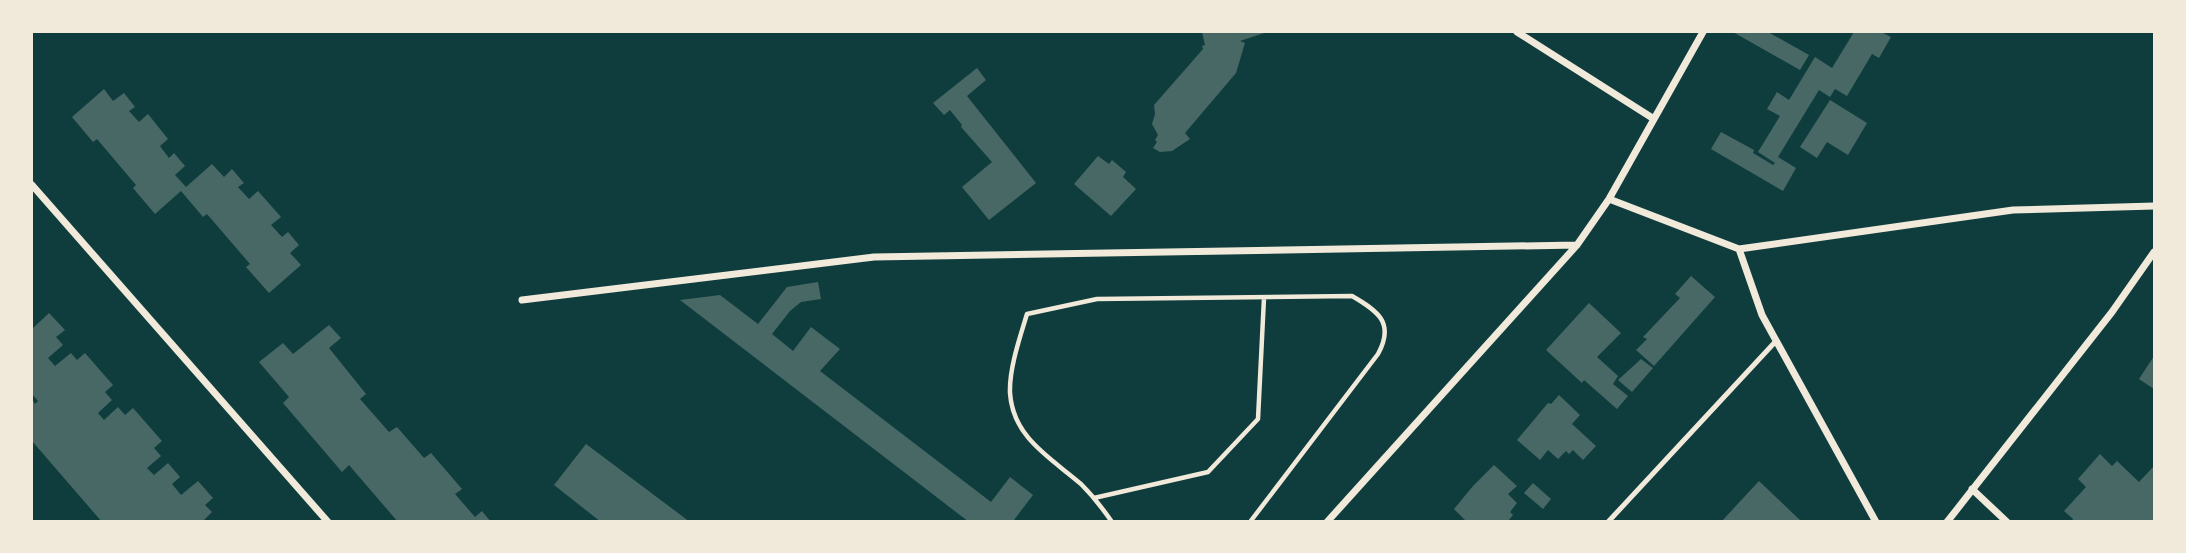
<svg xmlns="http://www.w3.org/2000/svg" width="2186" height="553" viewBox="0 0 2186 553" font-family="'Noto Sans',sans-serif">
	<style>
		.building { fill: #486865 }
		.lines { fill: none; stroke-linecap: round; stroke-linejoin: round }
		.path { stroke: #f1e9da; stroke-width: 4.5 }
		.service { stroke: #f1e9da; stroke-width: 5 }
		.minor { stroke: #f1e9da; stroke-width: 7 }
	</style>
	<rect width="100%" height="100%" fill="#0f3d3e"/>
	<path class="building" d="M1202,32H1267L1240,41L1245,43L1236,73L1185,133L1190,139L1172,151L1160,152L1153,148L1157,142L1155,140L1158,135L1152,124L1155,114L1154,105L1203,49L1202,46L1205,45Z
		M1733,32H1768L1809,55L1800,70Z
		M1854,32H1881L1891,37L1879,58L1872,54L1847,96L1835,89L1830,97L1819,90L1778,157L1796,168L1783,191L1711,149L1721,132L1754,150L1753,153L1773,165L1775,163L1758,152L1780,116L1767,109L1777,92L1789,100L1815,57L1832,68Z
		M977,68L986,80L967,96L1036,183L989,220L962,187L992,162L961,127L962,125L950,110L944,115L933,103Z
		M104,89L113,101L124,93L135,107L129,111L139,122L148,114L168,139L160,146L169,158L174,153L185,166L175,175L186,187L212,164L224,177L232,169L244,183L238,187L249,199L258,191L281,217L271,225L282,237L288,232L299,245L290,253L301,265L269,293L246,267L250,264L207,214L203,217L181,191L155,214L133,188L136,185L97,139L93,142L72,117Z
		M1830,100L1867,123L1848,155L1827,142L1817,158L1800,147Z
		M1098,156L1109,164L1112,160L1126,172L1123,177L1136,189L1111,216L1074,184Z
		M1691,276L1715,297L1654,366L1636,350L1647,339L1643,337L1680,298L1675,294Z
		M818,282L821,299L801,302L790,311L772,334L793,351L811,327L840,349L820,371L991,502L1010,477L1033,495L1014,520L1016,522H969L680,300L720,295L758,324L787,287Z
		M1589,303L1621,333L1597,357L1618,376L1613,384L1628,396L1617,409L1584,380L1582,383L1546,350Z
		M49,313L65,330L56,337L63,345L48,358L55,366L71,353L77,360L85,353L113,385L105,392L112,400L98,413L104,420L118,407L125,415L133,408L162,441L154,448L161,456L147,468L154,475L168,463L180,477L172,484L181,495L198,481L213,498L205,505L212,512L202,522H102L32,441V399L35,404L38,401L32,394V329Z
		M329,325L341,338L329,348L366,394L360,399L389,432L397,427L424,458L431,453L462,489L455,494L475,517L482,511L491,522H398L349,465L342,472L283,403L289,397L259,362L283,343L293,354Z
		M2154,356V389L2139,379Z
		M1641,359L1653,368L1632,392L1618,380Z
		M1559,395L1580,415L1572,424L1596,446L1583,460L1573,450L1569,454L1566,451L1558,459L1548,450L1540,460L1517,440L1548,403L1551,404Z
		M586,444L690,522H601L554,485Z
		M2100,454L2112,466L2117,461L2139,482L2154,466V522H2071L2073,519L2064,511L2086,487L2078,479Z
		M1494,465L1517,486L1508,494L1517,503L1510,512L1513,515L1507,522H1467L1454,509L1473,486Z
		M1759,481L1802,522H1721Z
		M1533,483L1551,499L1543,509L1524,493Z"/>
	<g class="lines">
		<path class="path" d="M1094,498L1208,472L1258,419L1264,298
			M1112,522C1103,509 1092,495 1081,484C1051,458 1013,438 1010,393C1009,369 1020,337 1027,314L1097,299L1352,296C1378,311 1395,323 1378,354L1250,522"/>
		<path class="service" d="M1608,522L1776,341"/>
		<path class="minor" d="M1517,32L1654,119
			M32,185L328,522
			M1609,199L1739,249L1762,315L1876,522
			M1739,249L2013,210L2154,206
			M522,300L874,257L1577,245
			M1972,489L2007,522
			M1327,522L1577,245L1609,199L1703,32
			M1947,522L2112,312L2154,252"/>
	</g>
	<rect width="2186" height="553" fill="none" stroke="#f1e9da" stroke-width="66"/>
</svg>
